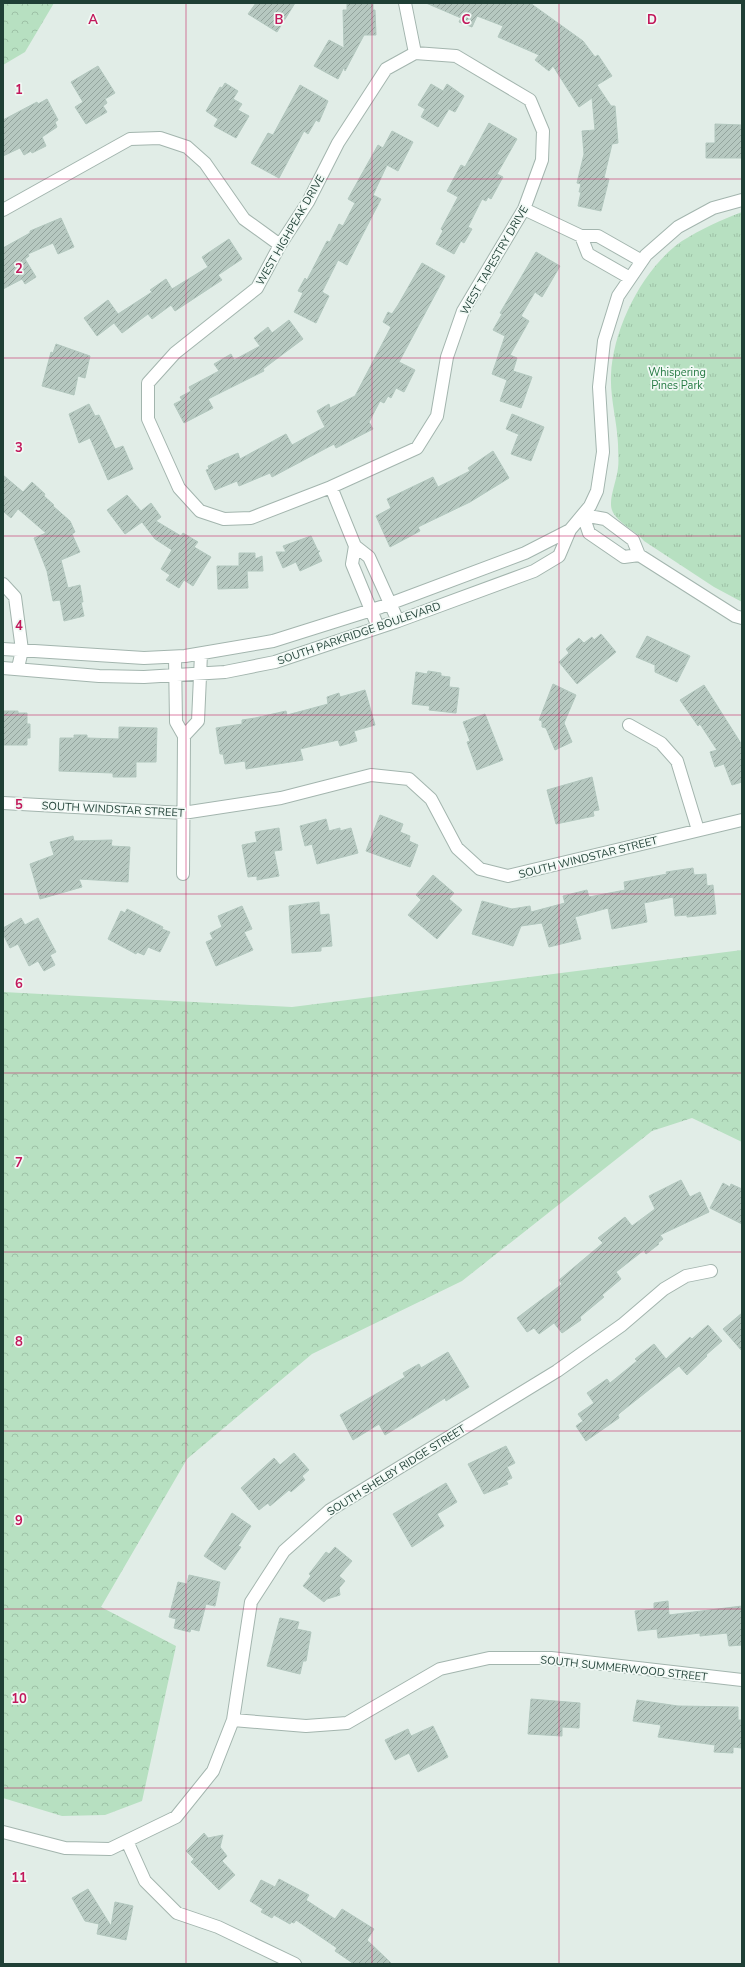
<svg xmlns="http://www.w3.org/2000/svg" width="745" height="1967" viewBox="0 0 745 1967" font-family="'Nunito Sans',sans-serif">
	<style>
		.forest { fill: url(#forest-crowns) }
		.park { fill: url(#park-tufts) }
		.building { fill: url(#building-hatch); stroke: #b2c7be }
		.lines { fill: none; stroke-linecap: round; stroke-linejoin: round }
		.street-casing { stroke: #a3b5ae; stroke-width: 14 }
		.street { stroke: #fff; stroke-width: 12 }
		.grid { fill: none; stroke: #c2185b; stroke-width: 1; stroke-opacity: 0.55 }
		.labels { text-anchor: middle; stroke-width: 3.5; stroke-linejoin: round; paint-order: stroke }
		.street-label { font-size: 11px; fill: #1f3f35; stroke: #f1f9f5 }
		.park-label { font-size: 11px; fill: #257a43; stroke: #f1f9f5 }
		.grid-label { font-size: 13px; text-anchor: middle; font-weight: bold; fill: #c2185b; stroke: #f1f9f5; stroke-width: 3.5; stroke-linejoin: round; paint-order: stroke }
	</style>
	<defs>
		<pattern id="forest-crowns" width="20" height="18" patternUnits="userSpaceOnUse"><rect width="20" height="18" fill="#b7e0c1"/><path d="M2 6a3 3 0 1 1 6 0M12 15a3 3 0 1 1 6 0" fill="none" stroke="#9dc1a6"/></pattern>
		<pattern id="park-tufts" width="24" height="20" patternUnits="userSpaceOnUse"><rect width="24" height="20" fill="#b7e0c1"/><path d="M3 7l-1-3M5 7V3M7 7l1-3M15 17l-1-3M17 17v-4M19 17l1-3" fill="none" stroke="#9dc1a6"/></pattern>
		<pattern id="building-hatch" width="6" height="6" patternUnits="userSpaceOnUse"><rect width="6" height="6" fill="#b6c8c0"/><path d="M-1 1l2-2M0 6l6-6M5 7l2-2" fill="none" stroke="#93a49d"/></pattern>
	</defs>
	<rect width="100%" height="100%" fill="#e1ede7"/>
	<path class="forest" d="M3,3H54L25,52L3,65Z
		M742,950V1142L692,1118L652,1131L462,1281L312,1354L187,1459L101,1607L176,1646L142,1801L105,1815L62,1816L3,1798V992L292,1007Z"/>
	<path class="park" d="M742,212V602L714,587L644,541C636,531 615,521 612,510C608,500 617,480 618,468C619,461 618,452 618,444C617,421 610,398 611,375C613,328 643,268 682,241C701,229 721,220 742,212Z"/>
	<path class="building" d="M256,3H295L277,32L248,14Z
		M347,3H373V10H375L376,35H364L345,71L344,67L338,79L314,66L329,40L344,48L343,10H347Z
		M426,3H530L583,41L595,57L598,55L612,76L597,85L611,106H615L618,143L612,144L604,178L609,179L601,211L578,206L581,192H579L581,184L577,183L584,154L582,131L595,130L592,98L579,107L553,66L549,71L535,60L539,55L498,37L503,26L477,16L472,27L459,22L461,18Z
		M98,66L115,93L105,99L107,103L103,106L107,112L86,124L75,107L83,102L71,82Z
		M225,83L238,91L233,99L242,104L238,110L249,116L236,138L214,126L218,119L206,111L220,87L222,88Z
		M431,84L443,91L447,84L464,96L455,112L449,109L438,127L421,117L425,109L418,105Z
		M300,85L328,101L319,122L316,120L308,134L304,131L279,178L251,163L268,133L273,135Z
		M47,99L58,120L55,122L57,127L42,137L46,146L32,153L31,151L24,155L20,148L3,156V120L37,102L38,104Z
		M489,123L517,139L497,174L503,177L491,199L488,197L486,201L482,199L468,227L472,229L464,243L461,241L454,254L436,244L443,231L441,229L458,197L447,191L461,165L465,167Z
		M715,124L742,125V158H706V143H715Z
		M392,131L413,142L398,171L387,165L373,195L381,199L347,265L338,260L322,292L329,296L316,323L294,312L303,293L298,291L305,278L307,280L327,241L330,242L339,224L343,226L355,203L348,199L359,179L378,145L383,148Z
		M61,218L74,247L58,254L53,243L28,254L29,256L25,259L36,277L25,284L22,279L3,289V248L30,233V231Z
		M229,239L242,259L218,275L222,280L175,311L171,305L152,319L148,314L122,333L114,323L97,336L84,318L108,300L118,314L152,292L150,290L166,279L172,289L208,267L202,257Z
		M536,252L560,266L542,297L535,292L521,316L529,321L510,355L517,358L513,371L532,377L521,408L500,401L507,380L492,374L505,336L493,330L502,314L500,313Z
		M422,263L445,276L399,362L415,370L404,392L396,388L391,398L388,396L384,403L380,401L369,422L373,429L336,448L334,444L272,477L270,473L239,486L237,481L215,490L206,470L209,469L208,466L238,453L240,459L286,434L292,445L325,427L317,411L329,404L330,408L355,396L391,327L383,322L388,312L392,314L398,305Z
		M289,320L303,339L263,369L264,371L208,399L213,408L184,423L174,404L182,400L180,397L191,391L189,387L219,371L214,364L231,354L234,360L260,346L254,338L268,327L272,333Z
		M56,344L90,356L85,378L78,376L74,395L42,386L51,352L53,353Z
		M89,404L95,416L99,415L115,449L123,446L133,469L108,480L90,438L79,443L69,414Z
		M512,414L544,427L531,461L511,454L518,436L520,435L506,429Z
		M493,451L509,478L470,502L418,527L420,531L390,547L376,516L391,508L387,499L433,477L438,487L470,471L468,468Z
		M3,475L23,492L32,482L45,494L44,496L54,505L53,506L70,521L75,532L72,534L80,552L61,560L68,588L80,585L83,602H81L84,616L64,621L60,600L53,601L47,571L34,538L46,533L18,509L11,518L3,511Z
		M127,495L141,511L151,503L161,517L156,521L181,536L183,533L198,542L194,547L211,557L193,586L184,580L179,588L166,580L170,575L161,569L172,550L155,539L142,522L125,534L107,510Z
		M311,536L318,551H320L318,553L322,561L300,571L296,562L283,568L276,552H286L283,546Z
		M239,553H255V559L262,556L263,571H247L248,588L218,589L217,566H239Z
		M601,634L616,652L577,684L559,662L569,653L566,649L579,638L584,643L592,637L594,640Z
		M647,636L690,656L677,682L655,672V665L636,657Z
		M428,671L441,673V676L450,677L449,687L459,688L456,713L429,710L430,706L412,704L416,672L427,674Z
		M553,684L576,695L564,723L572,742L555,750L546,728L542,727V721L539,720Z
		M704,685L742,745V782L732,785L724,764L715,767L710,752L717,750L700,724L698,726L680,700Z
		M365,690L375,725L354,731L357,741L340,746L338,740L300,749L303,760L246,769L245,761L225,764L223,754H220L216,728L242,724V720L255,718L286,711L287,715L328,704L327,697L339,693L340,697Z
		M3,711H18V713H27V724H30V738H27V745H3Z
		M485,714L503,760L477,770L467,742L470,741L463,722Z
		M119,727L157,728L156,762H136V777H113V773L59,771L60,738H74V735H87V738L119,739Z
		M592,777L599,810L593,811L594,816L556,824L547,790Z
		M380,815L403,824L400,832L410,836L409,841L418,845L410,867L366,851Z
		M326,819L329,831L340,828V831L351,828L358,853L317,864L312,844L305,846L300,826Z
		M279,828L282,850L274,851L279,876L257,880V876L248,877L242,845L257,842L255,832Z
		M73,836L74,841L112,840L111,846L130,847L128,882L79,879L82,887L40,899L30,864L54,855L50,842Z
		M693,868L694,875L706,874L707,886L713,885L716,914L687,917V915L675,916L673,897L644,903L647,922L612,929L608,908L575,917L581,939L549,947L542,923L521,926L513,946L472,934L482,901L512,909L530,906L531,912L565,903L563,896L587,890L589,897L625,890L624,882L667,874L666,872Z
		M433,875L454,893L449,899L462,910L437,939L408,915L421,900L416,895Z
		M319,902L320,915L329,914L332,946L321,947V951L292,953L289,906Z
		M242,906L252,929L244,932L253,950L216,966L206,942L213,939L210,933L222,927L218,916Z
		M127,909L163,927L162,929L170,932L160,952L148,947L144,955L137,952L136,954L108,939L121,911L125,913Z
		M21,918L25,925L38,918L56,952L50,955L55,965L44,971L38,961L29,966L18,944L10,948L3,934V928Z
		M681,1180L690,1197L700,1192L709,1212L660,1235L663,1239L658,1243L659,1244L646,1254L644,1250L616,1272L621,1279L602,1295L604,1297L580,1317L581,1320L562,1333L554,1323L539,1334L534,1328L527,1332L517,1318L562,1284L559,1280L603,1243L598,1238L625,1217L632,1226L655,1209L649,1196Z
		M723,1183L730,1187L731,1184L742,1189V1224L710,1208Z
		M742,1313V1351L723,1329Z
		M708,1325L722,1341L706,1355L707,1356L687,1375L679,1366L621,1412L618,1415L619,1418L586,1441L576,1426L583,1421L578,1414L594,1403L587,1393L607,1379L610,1383L637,1361L635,1359L654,1344L666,1359L690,1337L692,1339Z
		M448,1352L469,1387L446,1401L445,1398L385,1435L379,1424L353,1440L340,1415L405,1377L403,1373L419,1364L421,1368Z
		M506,1446L515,1463L507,1467L512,1478L506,1481L508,1484L484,1494L468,1464Z
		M294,1453L309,1470L302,1476L305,1480L291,1492L289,1490L270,1506L268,1503L259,1510L241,1488L274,1458L280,1465Z
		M446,1483L457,1502L437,1514L444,1526L412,1547L393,1514Z
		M232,1513L251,1526L238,1546L241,1547L225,1570L204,1556Z
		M335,1547L352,1561L339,1576L345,1581L339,1588L340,1595L327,1599L324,1602L303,1586L311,1576L309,1574L326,1552L329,1554Z
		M189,1575L220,1582L215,1606L206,1604L199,1631L191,1629L190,1632L174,1628L176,1619L169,1617L178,1582L187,1584Z
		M668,1601L669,1615L742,1606V1645L729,1646L727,1633L700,1636V1633L658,1638L657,1629L638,1631L635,1611L654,1609V1603Z
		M280,1618L299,1622L297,1629L311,1632L306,1661H303L300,1674L267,1666Z
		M531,1699L580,1703L579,1728L562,1727V1736L528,1734Z
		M637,1700L678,1706L738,1707V1720H742V1748L733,1747V1753L714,1752L715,1745L658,1737L661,1725L633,1721Z
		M433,1726L448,1757L418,1772L409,1753L395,1760L385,1740L408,1729L411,1736Z
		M204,1833L208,1838L223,1835L220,1847L227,1856L222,1861L235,1875L219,1890L191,1862L194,1859L186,1851Z
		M279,1879L309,1895L306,1900L335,1919L342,1909L374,1929L367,1940L392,1964H354L335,1951L337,1948L296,1920L294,1923L291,1922L290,1924L274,1915L272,1918L261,1912L263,1909L250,1901L261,1880L275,1887Z
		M88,1889L111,1926L115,1902L133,1906L126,1940L97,1934L99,1924L85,1921L72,1898Z"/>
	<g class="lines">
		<defs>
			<path id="street" d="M405,3L415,53
				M524,209L581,236H598L642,261
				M3,210L130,139L160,138L187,147L205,163L244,219L280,245
				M581,236L588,254L630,278
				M331,487L417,448L437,416L447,357L463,311L524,209L542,160L543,131L530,100L456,56L415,53
				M583,515L605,519L633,540L639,555L624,557L589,533Z
				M355,546L331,487L251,518L224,519L200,511L179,488L148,419V383L175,353L257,288L280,245L308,202L338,143L386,69L415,53
				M355,546L369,557L398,621
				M355,546L352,564L378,627
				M639,555L735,616L742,618
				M3,584L15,597L22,650L18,668
				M3,649L144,658L185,656L273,641L381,607L525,553L570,530L590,506L597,491L603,452L599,387L604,341L618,296L646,255L678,227L713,208L742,200
				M175,657L176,722L184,736L183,874
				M3,668L99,676L144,677L225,672L275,662L398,621L534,571L559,556L570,530
				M629,725L661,743L677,761L698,830
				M184,736L198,721L201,654
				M3,803L183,813L281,798L371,775L409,779L431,799L457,848L480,869L508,876L742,820
				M233,1720L306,1726L347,1723L440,1669L489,1658H551L742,1680
				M3,1832L65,1848L110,1849L176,1817L213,1771L233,1720L251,1602L284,1551L330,1510L557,1371L622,1325L664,1289L686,1276L711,1271
				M127,1841L145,1881L177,1913L218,1927L295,1964"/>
		</defs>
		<use href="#street" class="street-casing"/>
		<use href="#street" class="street"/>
	</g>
	<path class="grid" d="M186,3V1964M372,3V1964M559,3V1964M3,179H742M3,358H742M3,536H742M3,715H742M3,894H742M3,1073H742M3,1252H742M3,1431H742M3,1609H742M3,1788H742"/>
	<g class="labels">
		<g class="street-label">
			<text transform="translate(290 230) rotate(-60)" y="4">WEST HIGHPEAK DRIVE</text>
			<text transform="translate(494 260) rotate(-60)" y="4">WEST TAPESTRY DRIVE</text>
			<text transform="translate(359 633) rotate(-19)" y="4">SOUTH PARKRIDGE BOULEVARD</text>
			<text transform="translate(113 809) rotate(3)" y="4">SOUTH WINDSTAR STREET</text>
			<text transform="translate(588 857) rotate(-14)" y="4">SOUTH WINDSTAR STREET</text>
			<text transform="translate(396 1470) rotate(-32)" y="4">SOUTH SHELBY RIDGE STREET</text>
			<text transform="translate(624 1668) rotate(6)" y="4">SOUTH SUMMERWOOD STREET</text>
		</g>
		<g class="park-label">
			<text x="677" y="376">Whispering<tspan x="677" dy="13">Pines Park</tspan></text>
		</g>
	</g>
	<g class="grid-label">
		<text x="93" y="24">A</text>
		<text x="279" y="24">B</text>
		<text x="466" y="24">C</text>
		<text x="652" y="24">D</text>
		<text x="19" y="94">1</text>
		<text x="19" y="273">2</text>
		<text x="19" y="452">3</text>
		<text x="19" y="630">4</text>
		<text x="19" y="809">5</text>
		<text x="19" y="988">6</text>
		<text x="19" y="1167">7</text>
		<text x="19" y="1346">8</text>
		<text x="19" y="1525">9</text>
		<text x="19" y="1703">10</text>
		<text x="19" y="1882">11</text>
	</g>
	<rect width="745" height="1967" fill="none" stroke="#1f3f35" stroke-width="8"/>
</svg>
